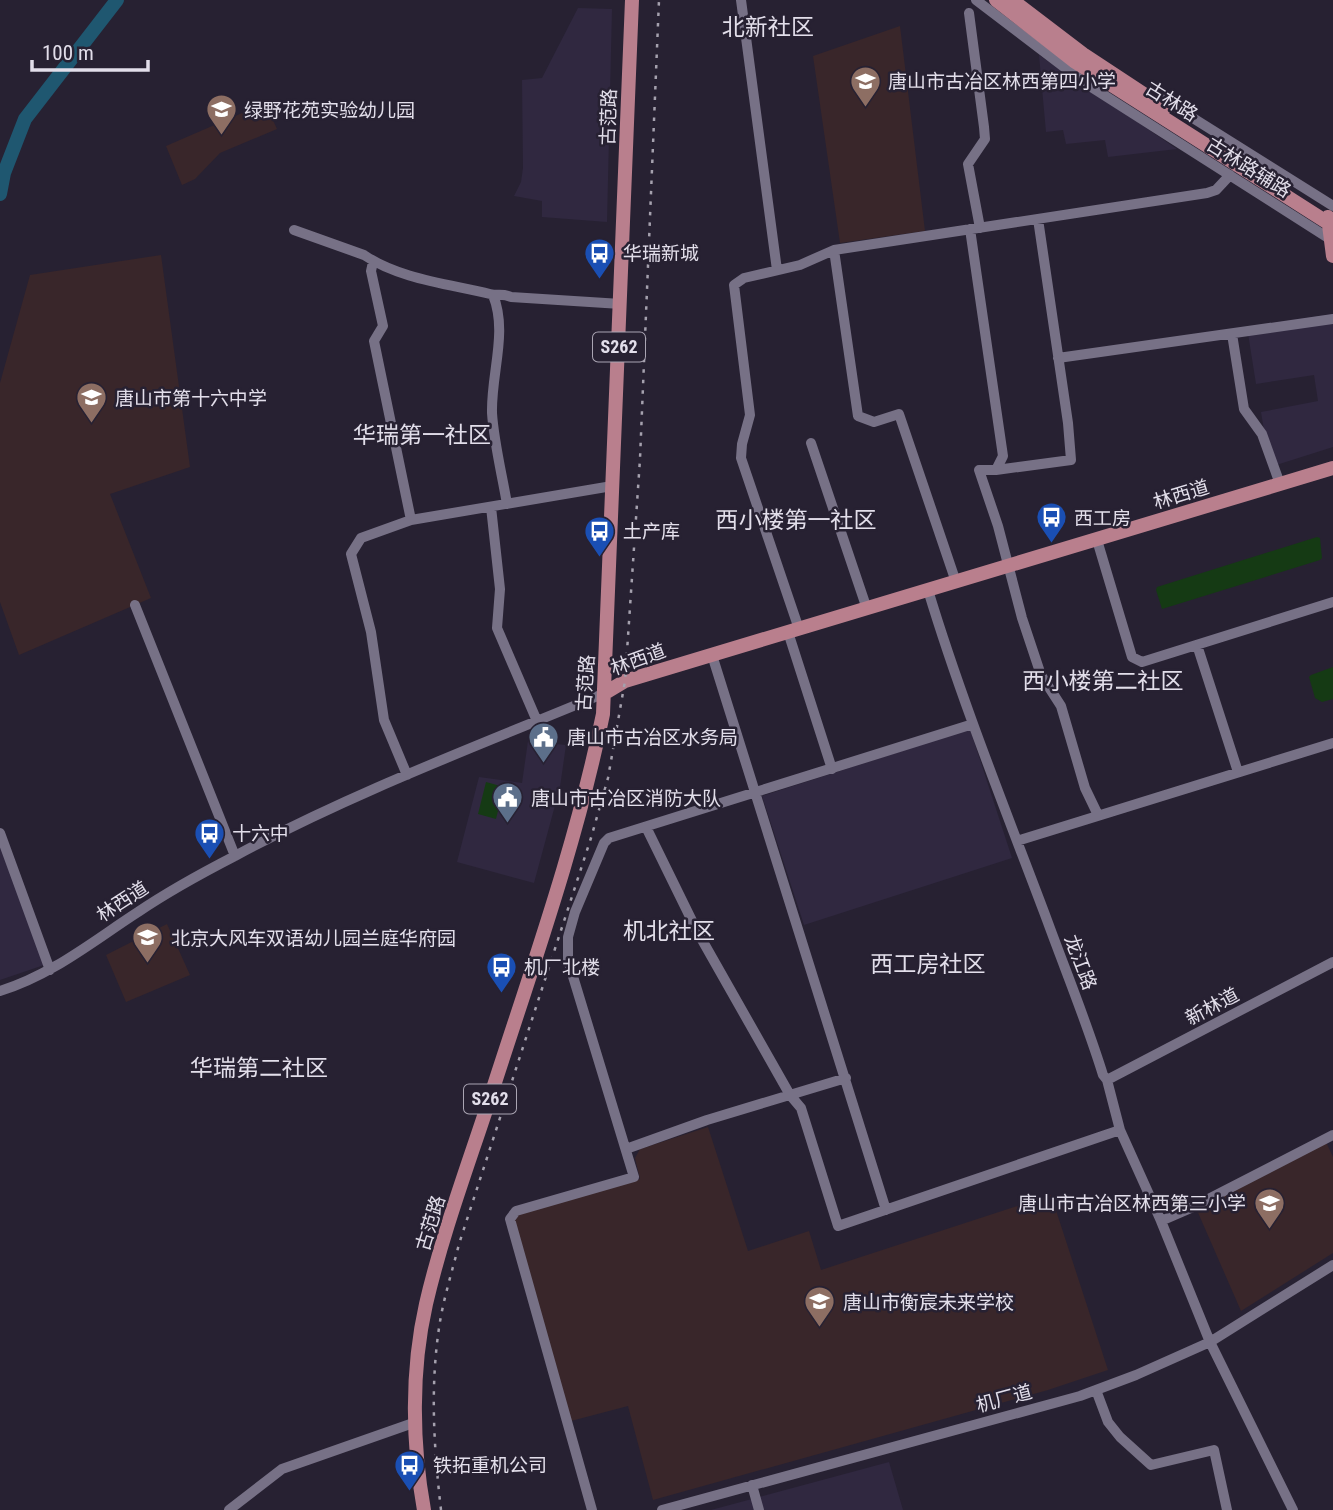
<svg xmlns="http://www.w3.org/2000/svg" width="1333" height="1510" viewBox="0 0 1333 1510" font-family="'Roboto Condensed','Noto Sans SC',sans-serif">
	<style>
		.built { fill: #302840 }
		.education { fill: #39262a }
		.green { fill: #153a14 }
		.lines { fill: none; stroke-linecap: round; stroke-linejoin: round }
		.river { stroke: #1f5770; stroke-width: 14 }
		.minor { stroke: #777186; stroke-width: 10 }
		.major { stroke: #b97f8d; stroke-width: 14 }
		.rail { stroke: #a5a1ae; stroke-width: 2.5; stroke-dasharray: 3.5 7; stroke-linecap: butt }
		.labels { text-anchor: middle; stroke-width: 5; stroke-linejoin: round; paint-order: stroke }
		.shield { fill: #272132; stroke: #aaa5b3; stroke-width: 2 }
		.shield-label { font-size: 18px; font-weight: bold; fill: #e2deea }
		.poi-label { font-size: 19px; fill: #e2deea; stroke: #272132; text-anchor: start }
		.street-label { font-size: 19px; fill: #e2deea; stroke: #272132 }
		.quarter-label { font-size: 23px; fill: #e2deea; stroke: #272132 }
	</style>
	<rect width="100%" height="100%" fill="#272132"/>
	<path class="built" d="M578,8L612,9L607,222L542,217V201L514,196L521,182L523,168L522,80L542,78Z
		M1039,55L1177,149L1108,157L1105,140L1066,144L1063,130L1046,132Z
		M1333,314V447L1270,467L1261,412L1318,401L1314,375L1256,384L1247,327Z
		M970,729L1012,858L804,925L762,796Z
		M528,741L566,745L560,787L534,883L457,862L479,777L522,783Z
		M0,838L44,965L0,980Z
		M889,1462L903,1510H711Z"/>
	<path class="education" d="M900,26L925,231L840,243L813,56Z
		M265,103L277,129L220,153L195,179L182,185L166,146Z
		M161,255L190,467L110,494L151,598L19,655L0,602V383L30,275Z
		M167,924L190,975L126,1002L106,955Z
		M708,1127L748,1251L809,1231L821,1270L1051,1195L1108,1370L1048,1390L653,1500L628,1406L571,1421L514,1219L524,1210L640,1179L635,1158L640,1149Z
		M1326,1142L1333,1157V1253L1241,1311L1196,1208Z"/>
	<path class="green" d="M1317,537L1320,538L1322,558L1320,560L1162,609L1156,590L1157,587Z
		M1333,667V699L1322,702L1315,698L1309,677L1311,675Z
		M486,782L504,787L496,819L478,814Z"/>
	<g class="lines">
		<path class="river" d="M0,194L4,173L25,119L117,0"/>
		<path class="minor" d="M741,0L777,270
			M976,0L1085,83L1333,241
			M969,13L984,127L985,139L968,164L980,228
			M1161,98L1333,206
			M1038,219L1068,423L1071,460L996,470H979L998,526L1022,618L1041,675L1061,706L1085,788L1098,815
			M970,229L1003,456L996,470
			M294,230L364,255C399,279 449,284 490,294C498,296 503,293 511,297L621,304
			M834,250L858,416L874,422L899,414L956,582
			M373,262L371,271L383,326L374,341L411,520
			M493,295C508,332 491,373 492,413C494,443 502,474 507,504
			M1232,334L1244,409L1262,434L1280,484
			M1058,358L1333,319
			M811,443L867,609
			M491,507L500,589L497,628L537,721
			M1097,540L1132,657L1142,662L1333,602
			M928,590C962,702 1006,811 1047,920C1066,972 1087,1023 1103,1075L1107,1080L1120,1130L1161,1221L1210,1342L1293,1510
			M135,605L235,856
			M799,629L741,458L742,444L750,415L734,285L744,278L800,265L834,250L1207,193L1216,190L1230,175
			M788,632L832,769
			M1197,645L1238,772
			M712,655L886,1210
			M407,775L384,720L371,632L351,554L361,538L411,520L612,486
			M646,827L697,931L790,1095L801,1108L838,1226L1120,1130
			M0,833L50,970
			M1017,841L1333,743
			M0,991C52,975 93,941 138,912C169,891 202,873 235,856C354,792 480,745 605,693
			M1107,1080L1333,962
			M626,1149L707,1120L846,1078
			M1161,1221L1191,1208L1333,1135
			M1096,1390L1108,1422L1120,1437L1151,1465L1214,1450L1227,1510
			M752,1485L759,1510
			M229,1510L282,1469L416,1422
			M592,1510L510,1219L516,1211L634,1177L568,960V937L575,912L604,843L609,838L973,724
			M662,1510L1080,1396L1136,1375L1210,1342L1333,1265"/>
		<path class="major" d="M996,0L1074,61L1333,226
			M1012,0L1083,54L1165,108
			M1328,217L1333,256
			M605,693L625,681L1333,468
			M424,1510C412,1444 411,1370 426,1304C442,1235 467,1168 489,1101C530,973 576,846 603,714L632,0"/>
		<path class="rail" d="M441,1510C434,1449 430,1389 439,1328C443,1300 452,1272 459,1244L591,838L608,778L625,681L640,459L659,0"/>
	</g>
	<defs>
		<symbol id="school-pin" viewBox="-11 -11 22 30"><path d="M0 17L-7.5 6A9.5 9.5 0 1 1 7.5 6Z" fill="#8d6e63" stroke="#272132"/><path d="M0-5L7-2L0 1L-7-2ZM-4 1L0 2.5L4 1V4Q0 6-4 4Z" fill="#fff"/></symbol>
		<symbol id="bus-pin" viewBox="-11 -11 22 30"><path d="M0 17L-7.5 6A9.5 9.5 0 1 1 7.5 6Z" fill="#1a4fb4" stroke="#272132"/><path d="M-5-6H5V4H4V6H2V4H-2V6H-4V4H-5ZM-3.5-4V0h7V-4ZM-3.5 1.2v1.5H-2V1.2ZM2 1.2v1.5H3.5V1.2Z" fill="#fff"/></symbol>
		<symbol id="civic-pin" viewBox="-11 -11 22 30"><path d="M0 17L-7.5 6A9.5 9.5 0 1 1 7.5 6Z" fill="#5c6f8a" stroke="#272132"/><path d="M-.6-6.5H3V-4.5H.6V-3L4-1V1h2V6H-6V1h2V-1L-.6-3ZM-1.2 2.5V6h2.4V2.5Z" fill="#fff"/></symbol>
	</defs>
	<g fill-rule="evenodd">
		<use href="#school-pin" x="848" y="64" width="35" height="47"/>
		<use href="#school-pin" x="204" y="92" width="35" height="47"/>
		<use href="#bus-pin" x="582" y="236" width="35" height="47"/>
		<use href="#school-pin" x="74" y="380" width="35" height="47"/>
		<use href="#bus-pin" x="1034" y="500" width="35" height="47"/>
		<use href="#bus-pin" x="582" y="514" width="35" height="47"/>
		<use href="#civic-pin" x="526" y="720" width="35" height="47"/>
		<use href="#civic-pin" x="490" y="780" width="35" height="47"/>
		<use href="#bus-pin" x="192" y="816" width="35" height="47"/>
		<use href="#school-pin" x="130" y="920" width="35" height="47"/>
		<use href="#bus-pin" x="484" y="950" width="35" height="47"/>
		<use href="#school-pin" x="1252" y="1186" width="35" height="47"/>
		<use href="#school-pin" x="802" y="1284" width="35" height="47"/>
		<use href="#bus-pin" x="392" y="1448" width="35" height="47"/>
	</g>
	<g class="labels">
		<g class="shield">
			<rect x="593" y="332.5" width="52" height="29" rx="5"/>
			<rect x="464" y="1084.5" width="52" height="29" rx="5"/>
		</g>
		<g class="shield-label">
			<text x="619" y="353">S262</text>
			<text x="490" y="1105">S262</text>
		</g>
		<g class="poi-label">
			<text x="888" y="88">唐山市古冶区林西第四小学</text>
			<text x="244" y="117">绿野花苑实验幼儿园</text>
			<text x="623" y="260">华瑞新城</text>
			<text x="115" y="405">唐山市第十六中学</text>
			<text x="1074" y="525">西工房</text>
			<text x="623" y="538">土产库</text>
			<text x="567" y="744">唐山市古冶区水务局</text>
			<text x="531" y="805">唐山市古冶区消防大队</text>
			<text x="232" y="840">十六中</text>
			<text x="171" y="945">北京大风车双语幼儿园兰庭华府园</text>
			<text x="524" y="974">机厂北楼</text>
			<text x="1246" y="1210" text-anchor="end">唐山市古冶区林西第三小学</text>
			<text x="843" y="1309">唐山市衡宸未来学校</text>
			<text x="433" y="1472">铁拓重机公司</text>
		</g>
		<g class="street-label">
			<text transform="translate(1172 101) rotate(32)" y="7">古林路</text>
			<text transform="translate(608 117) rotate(-88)" y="7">古范路</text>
			<text transform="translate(1249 167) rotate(32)" y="7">古林路辅路</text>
			<text transform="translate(1181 494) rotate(-17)" y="7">林西道</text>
			<text transform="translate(638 659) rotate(-20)" y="7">林西道</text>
			<text transform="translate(585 683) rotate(-86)" y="7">古范路</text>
			<text transform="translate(122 901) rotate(-33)" y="7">林西道</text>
			<text transform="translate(1081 962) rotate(69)" y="7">龙江路</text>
			<text transform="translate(1212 1006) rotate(-28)" y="7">新林道</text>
			<text transform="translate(430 1223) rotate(-73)" y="7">古范路</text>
			<text transform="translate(1004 1398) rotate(-15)" y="7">机厂道</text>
		</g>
		<g class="quarter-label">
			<text x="768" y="35">北新社区</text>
			<text x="422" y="443">华瑞第一社区</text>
			<text x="796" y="528">西小楼第一社区</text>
			<text x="1103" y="689">西小楼第二社区</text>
			<text x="669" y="939">机北社区</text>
			<text x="928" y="972">西工房社区</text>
			<text x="259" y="1076">华瑞第二社区</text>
		</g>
	</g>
	<path d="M32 60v10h116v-10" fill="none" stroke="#e2deea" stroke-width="3.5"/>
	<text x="42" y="60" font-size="21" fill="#e2deea" stroke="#272132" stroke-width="5" paint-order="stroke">100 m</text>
</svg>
